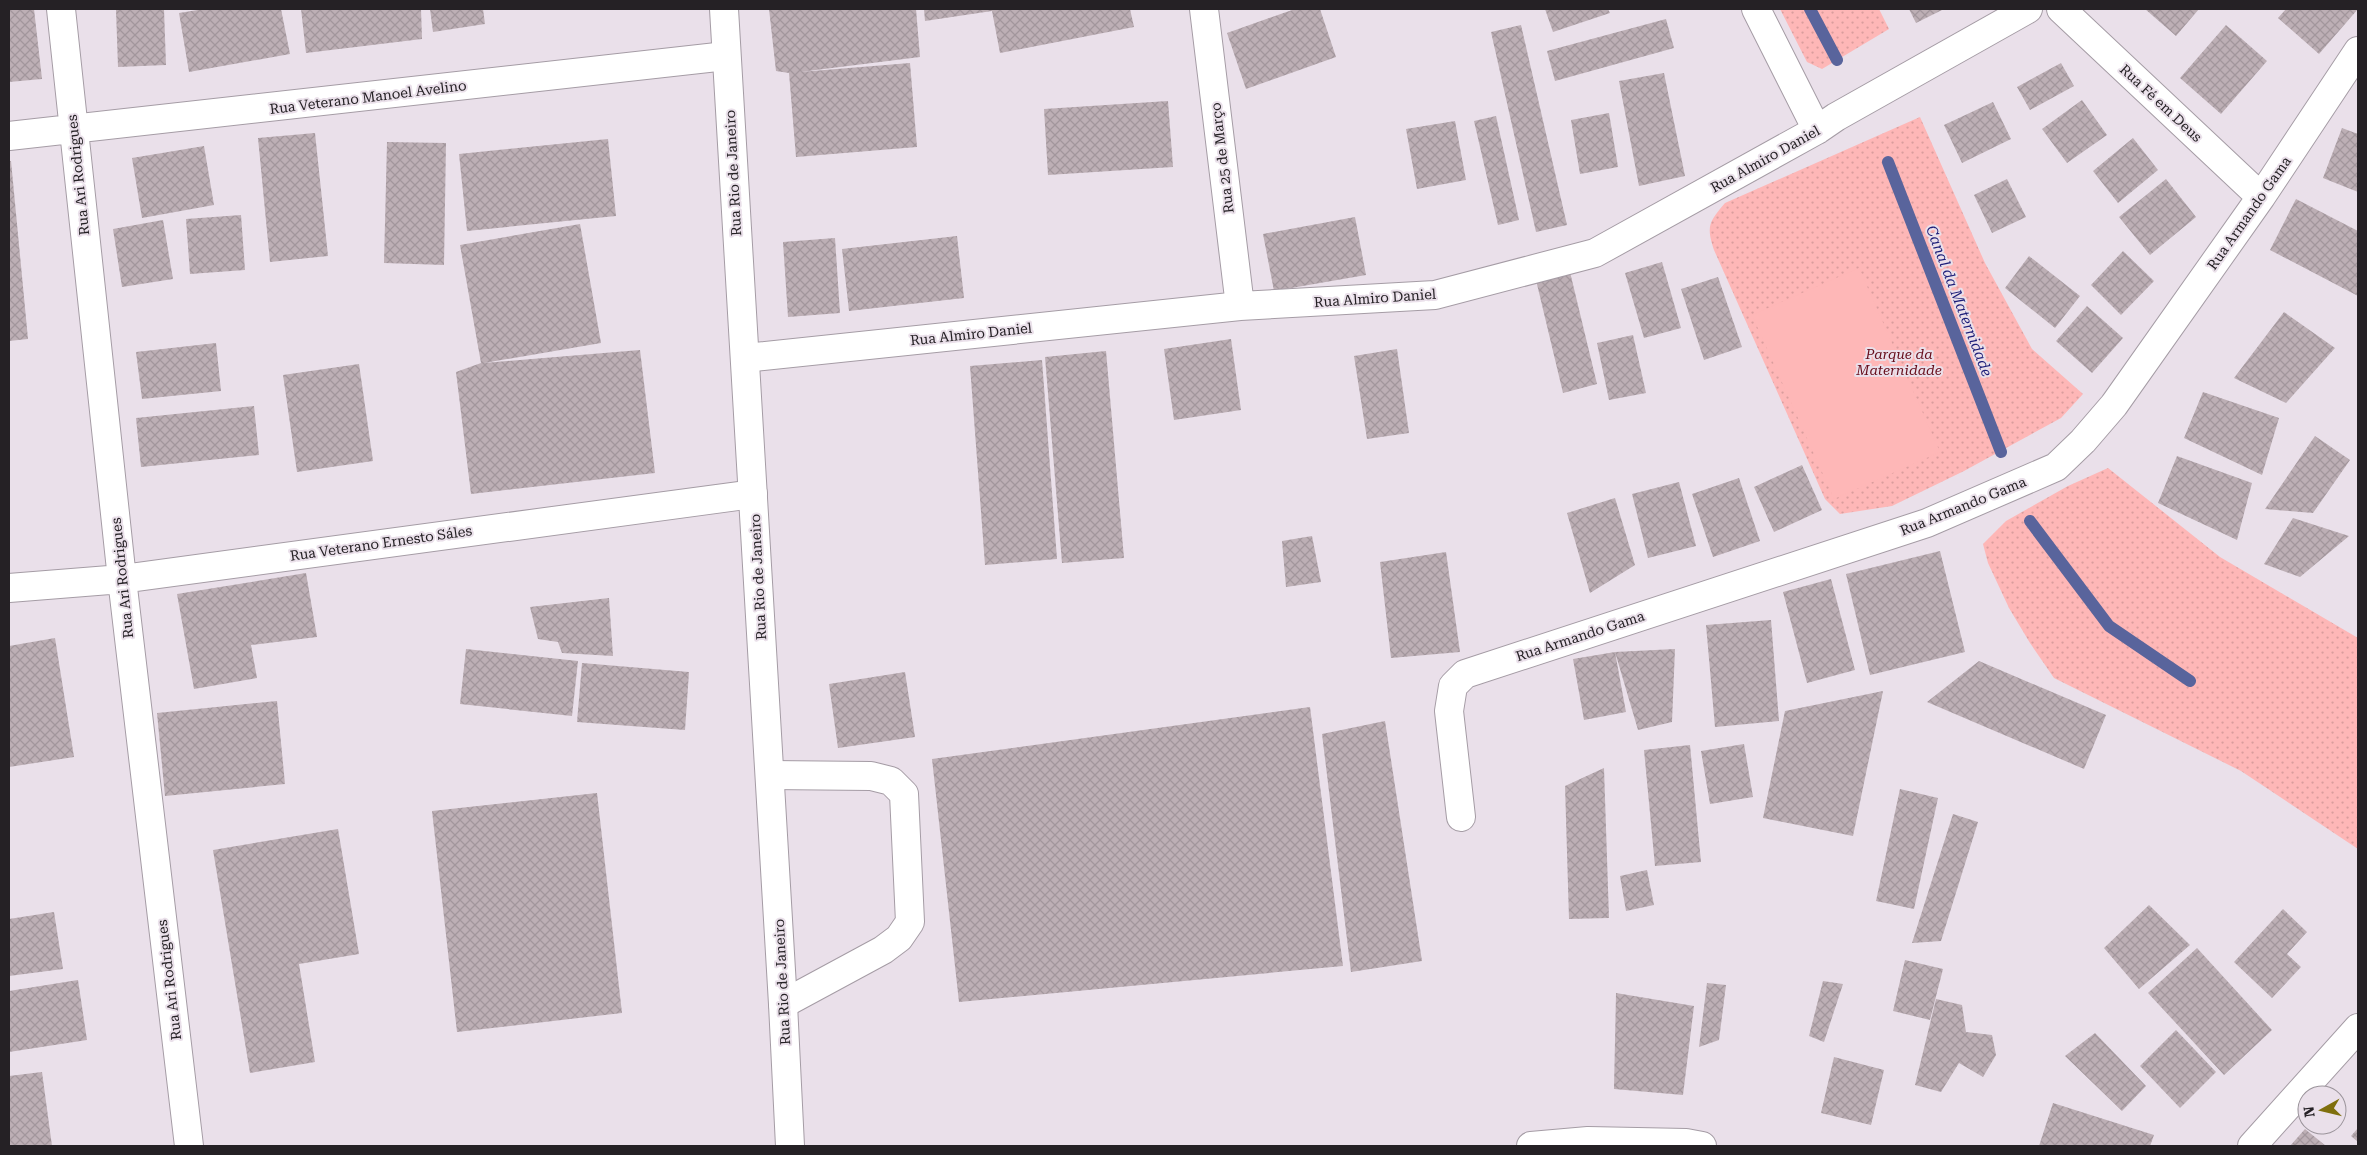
<svg xmlns="http://www.w3.org/2000/svg" width="2367" height="1155" viewBox="0 0 2367 1155" font-family="'Roboto Serif',serif">
	<style>
		.green { fill: url(#green-dots) }
		.pitch { fill: #feb7b7 }
		.lines { fill: none; stroke-linecap: round; stroke-linejoin: round }
		.stream { stroke: #59649c; stroke-width: 12 }
		.building { fill: url(#building-cross-hatch) }
		.minor-casing { stroke: #a59ca5; stroke-width: 30 }
		.major-casing { stroke: #a59ca5; stroke-width: 30 }
		.minor { stroke: #fff; stroke-width: 28 }
		.major { stroke: #fff; stroke-width: 28 }
		.labels { text-anchor: middle; stroke-width: 4; stroke-linejoin: round; paint-order: stroke }
		.street-label { font-size: 14px; fill: #252125; stroke: #eae0ea }
		.park-label { font-size: 14px; font-style: italic; fill: #660d1b; stroke: #eae0ea }
		.water-label { font-size: 15px; font-style: italic; fill: #1c1d78; stroke: #eae0ea }
	</style>
	<defs>
		<pattern id="green-dots" width="8" height="8" patternUnits="userSpaceOnUse" patternTransform="scale(1.25)"><rect width="8" height="8" fill="#feb7b7"/><path d="M2 2h.1M6 6h.1" fill="none" stroke="#da9d9d" stroke-width="1.8" stroke-linecap="round"/></pattern>
		<pattern id="building-cross-hatch" width="8" height="8" patternUnits="userSpaceOnUse" patternTransform="scale(1.25)"><rect width="8" height="8" fill="#bdafb5"/><path d="M0 0l8 8M0 8l8-8" fill="none" stroke="#a2969c"/></pattern>
	</defs>
	<rect width="100%" height="100%" fill="#eae0ea"/>
	<path class="green" d="M1780,9H1879L1889,29L1822,69L1807,62Z
		M1920,117L1985,263L2032,349L2083,394L2061,418L1964,471L1892,506L1840,514L1825,499L1714,250C1706,226 1709,222 1725,203Z
		M2108,468L2220,557L2358,638V849L2241,771L2054,678L2030,643L2009,608L1988,563L1983,544L2006,521L2068,486Z"/>
	<path class="pitch" d="M1859,268L1940,452L1834,499L1752,315Z"/>
	<g class="lines">
		<path class="stream" d="M1810,9L1837,60
			M1888,162L2001,452
			M2030,521L2109,626L2190,681"/>
	</g>
	<path class="building" d="M9,9H34L42,79L9,82Z
		M164,9L166,65L118,67L116,10Z
		M204,9H281L290,54L189,72L179,13Z
		M301,9H421L422,39L306,53Z
		M430,9H483L485,24L433,32Z
		M769,9H916L920,57L800,72L910,63L917,147L796,157L789,73L776,71Z
		M924,9H1130L1134,27L1000,53L992,11L925,21Z
		M1295,9H1320L1336,57L1246,89L1227,33Z
		M1545,9H1608L1610,13L1553,32Z
		M1909,9H1944L1916,23Z
		M2145,9H2199L2176,36Z
		M2286,9H2358L2319,54L2278,18Z
		M1666,19L1674,48L1555,81L1547,51Z
		M1521,25L1567,225L1536,232L1491,32Z
		M2226,25L2267,61L2221,114L2180,78Z
		M2061,63L2074,86L2030,110L2017,87Z
		M1664,73L1685,176L1639,186L1619,81Z
		M2082,100L2107,135L2067,163L2042,129Z
		M1168,101L1173,167L1048,175L1044,109Z
		M1993,102L2011,139L1962,163L1944,125Z
		M1609,113L1618,167L1580,174L1571,120Z
		M1496,116L1519,220L1498,225L1474,121Z
		M1455,121L1466,180L1417,189L1406,129Z
		M2342,128L2358,134V192L2323,178Z
		M315,133L328,256L270,262L258,138Z
		M2133,138L2158,170L2118,203L2093,171Z
		M608,139L616,216L467,231L459,154Z
		M387,142L446,143L444,265L384,263Z
		M204,146L214,205L142,218L132,158Z
		M9,161H11L28,339L9,341Z
		M2007,179L2026,217L1992,233L1974,195Z
		M2166,179L2196,217L2150,255L2119,217Z
		M2296,199L2358,231V296L2270,250Z
		M241,215L245,270L190,274L186,219Z
		M1355,217L1366,275L1274,291L1263,234Z
		M163,220L173,279L122,287L113,229Z
		M580,224L601,343L484,363L640,350L655,473L471,494L456,372L481,363L460,245Z
		M957,236L964,298L849,311L842,249Z
		M835,238L840,313L788,317L783,242Z
		M2123,251L2154,281L2121,315L2091,285Z
		M2029,256L2080,296L2055,328L2005,288Z
		M1662,262L1681,328L1644,338L1625,273Z
		M1570,272L1597,384L1563,393L1536,280Z
		M1718,277L1742,347L1704,360L1681,289Z
		M2087,306L2123,338L2092,373L2056,341Z
		M2284,312L2335,348L2286,403L2234,378Z
		M1633,335L1646,393L1609,400L1597,343Z
		M1231,339L1241,410L1174,420L1164,349Z
		M216,343L221,391L142,399L136,352Z
		M1397,349L1409,433L1367,439L1354,356Z
		M1106,351L1124,558L1062,563L1045,357Z
		M1042,360L1057,559L985,565L970,366Z
		M359,364L373,461L297,472L283,375Z
		M2203,392L2279,418L2262,475L2184,438Z
		M254,406L259,455L141,467L136,418Z
		M2315,436L2350,460L2313,513L2265,509Z
		M2177,456L2252,483L2237,540L2158,503Z
		M1802,465L1822,510L1774,532L1754,487Z
		M1739,478L1760,541L1713,557L1692,494Z
		M1679,482L1696,546L1648,558L1632,494Z
		M1615,498L1635,565L1590,593L1567,513Z
		M2293,518L2349,536L2300,577L2264,564Z
		M1312,536L1321,582L1286,587L1282,541Z
		M1940,551L1965,652L1870,675L1846,574Z
		M1446,552L1460,652L1391,658L1380,562Z
		M306,573L317,637L251,645L257,678L194,689L177,594Z
		M1831,579L1855,670L1807,683L1783,592Z
		M609,598L613,656L562,653L558,642L538,639L530,607Z
		M1771,620L1779,721L1715,727L1706,625Z
		M55,638L74,757L9,767V646Z
		M466,649L578,661L572,716L460,704Z
		M1675,649L1672,722L1638,730L1615,652Z
		M1615,652L1626,712L1584,720L1573,659Z
		M1979,661L2106,715L2084,769L1927,702Z
		M582,663L689,672L685,730L577,722Z
		M905,672L915,737L838,748L829,684Z
		M1883,691L1853,836L1763,818L1785,711Z
		M277,701L285,784L165,796L157,713Z
		M1310,707L1343,966L959,1002L932,759Z
		M1385,721L1422,961L1351,972L1322,734Z
		M1744,744L1753,797L1710,804L1701,751Z
		M1690,745L1701,862L1655,866L1644,750Z
		M1604,768L1609,918L1569,919L1565,786Z
		M1900,789L1938,798L1914,909L1876,901Z
		M597,793L622,1013L457,1032L432,811Z
		M1953,814L1978,822L1941,941L1912,943Z
		M338,829L359,954L299,964L315,1062L250,1073L213,850Z
		M1647,870L1654,905L1626,911L1620,876Z
		M2149,905L2190,945L2139,989L2104,948Z
		M2283,909L2307,932L2287,954L2301,967L2272,998L2234,962Z
		M54,912L63,969L9,976V919Z
		M2197,948L2272,1030L2224,1075L2148,993Z
		M1905,960L1943,969L1930,1020L1893,1011Z
		M78,980L87,1040L9,1052V991Z
		M1823,981L1843,984L1824,1042L1809,1036Z
		M1707,983L1726,985L1719,1040L1699,1047Z
		M1616,993L1694,1006L1683,1095L1614,1089Z
		M1936,999L1962,1005L1966,1032L1992,1035L1996,1055L1983,1077L1959,1063L1941,1092L1915,1085Z
		M2176,1030L2216,1072L2180,1108L2140,1066Z
		M2095,1033L2146,1086L2122,1111L2065,1056Z
		M1834,1057L1884,1070L1871,1125L1821,1113Z
		M42,1072L52,1146H9V1076Z
		M2053,1103L2154,1135L2150,1146H2039Z
		M2358,1128V1142L2351,1136Z
		M2305,1129L2326,1146H2290Z"/>
	<g class="lines">
		<defs>
			<path id="minor" d="M61,9L122,579L189,1146
				M1204,9L1240,306
				M1756,9L1817,130
				M2061,9L2261,197
				M9,136L726,56
				M745,358L1240,306L1435,295L1595,253L1817,130L1836,117L2028,9
				M9,588L122,579L753,494
				M770,775L871,776L891,781L904,794L910,922L899,938L883,950L783,1004
				M1461,817L1449,711L1453,686L1465,674L1927,523L2056,467L2083,441L2114,405L2261,197L2358,51
				M1531,1146L1588,1141L1686,1143L1702,1146
				M2252,1146L2358,1028"/>
			<path id="major" d="M724,9L783,1004L790,1146"/>
		</defs>
		<use href="#minor" class="minor-casing"/>
		<use href="#major" class="major-casing"/>
		<use href="#minor" class="minor"/>
		<use href="#major" class="major"/>
	</g>
	<g class="labels">
		<g class="street-label">
			<text transform="translate(368 97) rotate(-7)" y="5">Rua Veterano Manoel Avelino</text>
			<text transform="translate(2161 103) rotate(43)" y="5">Rua Fé em Deus</text>
			<text transform="translate(1222 158) rotate(-97)" y="5">Rua 25 de Março</text>
			<text transform="translate(1765 159) rotate(-29)" y="5">Rua Almiro Daniel</text>
			<text transform="translate(733 173) rotate(-93)" y="5">Rua Rio de Janeiro</text>
			<text transform="translate(78 175) rotate(-96)" y="5">Rua Ari Rodrigues</text>
			<text transform="translate(2249 213) rotate(-55)" y="5">Rua Armando Gama</text>
			<text transform="translate(1375 298) rotate(-4)" y="5">Rua Almiro Daniel</text>
			<text transform="translate(971 334) rotate(-6)" y="5">Rua Almiro Daniel</text>
			<text transform="translate(1963 506) rotate(-22)" y="5">Rua Armando Gama</text>
			<text transform="translate(381 543) rotate(-8)" y="5">Rua Veterano Ernesto Sáles</text>
			<text transform="translate(758 577) rotate(-93)" y="5">Rua Rio de Janeiro</text>
			<text transform="translate(122 578) rotate(-96)" y="5">Rua Ari Rodrigues</text>
			<text transform="translate(1580 636) rotate(-18)" y="5">Rua Armando Gama</text>
			<text transform="translate(169 980) rotate(-97)" y="5">Rua Ari Rodrigues</text>
			<text transform="translate(782 982) rotate(-93)" y="5">Rua Rio de Janeiro</text>
		</g>
		<g class="park-label">
			<text x="1899" y="359">Parque da<tspan x="1899" dy="16">Maternidade</tspan></text>
		</g>
		<g class="water-label">
			<text transform="translate(1959 301) rotate(69)" y="5">Canal da Maternidade</text>
		</g>
	</g>
	<rect width="2367" height="1155" fill="none" stroke="#252125" stroke-width="20"/>
	<g transform="translate(2322 1110) rotate(262)"><circle r="24" fill="#eae0ea" stroke="#9b949b"/>
	<path d="M0-4L9 19L0 12L-9 19Z" fill="#7f6f0d"/>
	<text y="-8" font-size="14" font-weight="bold" text-anchor="middle" fill="#252125">N</text>
	</g>
</svg>
